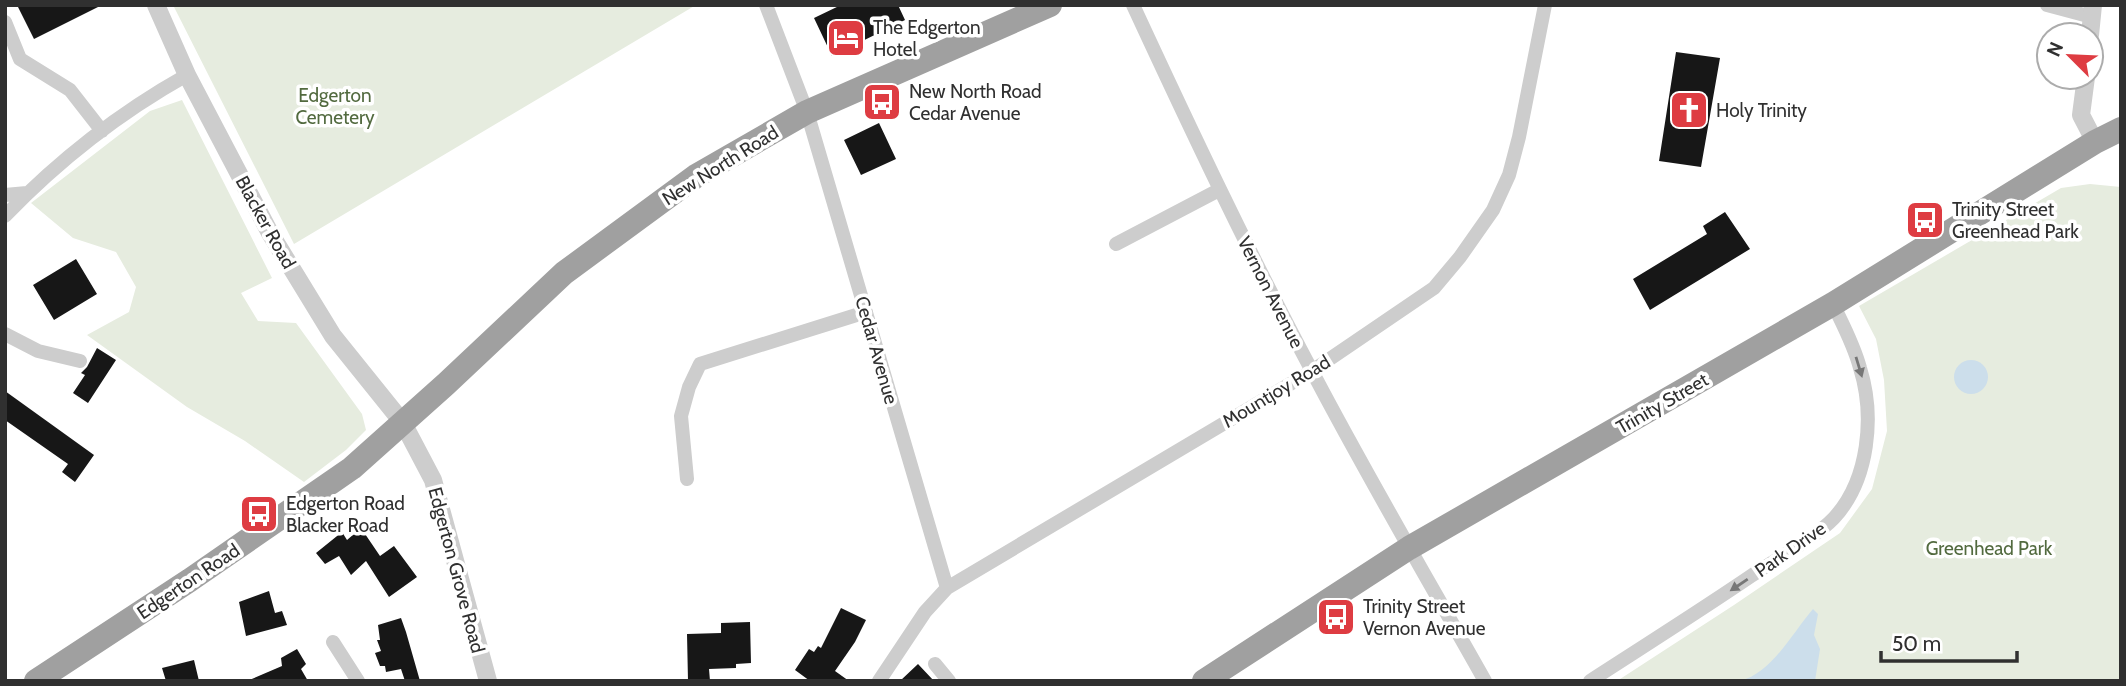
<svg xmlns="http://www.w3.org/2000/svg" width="2126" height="686" viewBox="0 0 2126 686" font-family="Cabin,sans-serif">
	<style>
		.green { fill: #e6ecdf }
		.water { fill: #ccdeeb }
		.building { fill: #171717 }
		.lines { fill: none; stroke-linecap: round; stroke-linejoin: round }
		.minor { stroke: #cdcdcd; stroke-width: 14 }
		.tertiary { stroke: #cdcdcd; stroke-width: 18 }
		.trunk { stroke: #a0a0a0; stroke-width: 24 }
		.oneway { fill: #777 }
		.labels { text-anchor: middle; stroke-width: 7; stroke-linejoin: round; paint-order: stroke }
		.poi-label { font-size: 19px; fill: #303030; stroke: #fff; text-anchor: start }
		.park-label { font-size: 19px; fill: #526a3f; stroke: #fff }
		.street-label { font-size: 19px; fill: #303030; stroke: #fff }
	</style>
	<rect width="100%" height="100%" fill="#fff"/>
	<path class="green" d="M173,5H696L294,244Z
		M182,100L272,278L241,293L258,321L296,323L362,414L366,430L346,450L304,482L245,441L187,407L87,335L129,312L136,287L116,252L73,238L31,203L150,111Z
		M2090,184L2121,187V681H1617L1734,605L1840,533L1872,489L1887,431L1884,380L1876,339L1859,306L2061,188Z"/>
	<path class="water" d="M1954 377a17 17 0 1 1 34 0a17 17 0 1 1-34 0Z
		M1813,609L1818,614L1814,635L1820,649L1815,681H1740C1772,673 1793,632 1813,609Z"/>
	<path class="building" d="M17,5H102L34,39Z
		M841,5H898L905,20L832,56L814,18Z
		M1676,52L1720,58L1701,167L1659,161Z
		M879,123L896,159L861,175L844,140Z
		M1725,212L1750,249L1650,310L1633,279L1707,234L1703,226Z
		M76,259L97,294L54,320L33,285Z
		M97,348L116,360L88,403L73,393L85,375L81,373L87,367Z
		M5,391L94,455L75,482L62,472L68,464L5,420Z
		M361,528L380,556L394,546L417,577L389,597L366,561L351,575L339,556L325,564L316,553L342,532L347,540Z
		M269,591L275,613L282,611L287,625L246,636L239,602Z
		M841,608L866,620L855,642L835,671L849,681H810L795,670L809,649L814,652L818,646L821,648Z
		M401,618L406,632L420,681H405L401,669L386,672L385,666H380L375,653L381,651L377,640H380L378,625Z
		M750,622L751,663L736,664V668L709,669L710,681H688L687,634L721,633V623Z
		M297,649L306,664L301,669L308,681H247L282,666L281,658Z
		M194,660L199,681H166L162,668Z
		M918,664L934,681H900Z"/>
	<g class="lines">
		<path class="minor" d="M766,5L807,112L947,588
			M1133,5C1190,128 1248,251 1312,371C1367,476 1427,578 1485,681
			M2047,5L2092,17
			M5,22L20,59L70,90L102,131
			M5,195L27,193
			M5,216C58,161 121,112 187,75
			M1116,244L1219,190
			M5,334L38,351L80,361
			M687,479L681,416L689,387L700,364L866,312
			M333,642L358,681
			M935,664L949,681
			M879,681L925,612L947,588L1312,371L1434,288L1460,257L1493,210L1509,175L1519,137L1545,5
			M1590,681C1644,646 1698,612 1751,576C1774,561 1815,538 1834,518C1869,480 1875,416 1860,368C1854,345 1843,325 1833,304"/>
		<path class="tertiary" d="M156,5L187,75L270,233L333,336L403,423L433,480L488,681
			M2090,35L2093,5
			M2086,77L2081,115L2095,142"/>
		<path class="trunk" d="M36,681L190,580L352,468L446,384L564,273L696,176L807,112L1050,5
			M1204,681L1409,548L1833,304L2095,142L2121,129"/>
	</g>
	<defs><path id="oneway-solid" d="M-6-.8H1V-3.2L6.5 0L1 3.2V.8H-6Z" transform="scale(1.75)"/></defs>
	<g class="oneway">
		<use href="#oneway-solid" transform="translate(1859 367) rotate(73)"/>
		<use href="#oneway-solid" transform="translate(1739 585) rotate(146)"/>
	</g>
	<defs>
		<symbol id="hotel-square" viewBox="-11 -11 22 22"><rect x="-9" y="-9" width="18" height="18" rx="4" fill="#de3c42" stroke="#fff"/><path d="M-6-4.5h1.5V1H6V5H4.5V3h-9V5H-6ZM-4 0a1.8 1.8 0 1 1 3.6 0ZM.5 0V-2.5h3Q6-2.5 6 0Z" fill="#fff"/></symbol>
		<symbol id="bus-square" viewBox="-11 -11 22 22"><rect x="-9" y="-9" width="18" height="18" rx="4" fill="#de3c42" stroke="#fff"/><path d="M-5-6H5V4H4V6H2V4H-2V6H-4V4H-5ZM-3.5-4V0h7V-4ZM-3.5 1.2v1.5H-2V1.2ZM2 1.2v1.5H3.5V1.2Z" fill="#fff"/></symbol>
		<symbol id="church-square" viewBox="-11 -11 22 22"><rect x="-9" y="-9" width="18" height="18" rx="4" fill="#de3c42" stroke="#fff"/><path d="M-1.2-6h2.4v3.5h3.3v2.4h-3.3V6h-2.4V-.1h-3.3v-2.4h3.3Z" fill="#fff"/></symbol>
	</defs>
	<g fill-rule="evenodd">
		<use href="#hotel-square" x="824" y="16" width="44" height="44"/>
		<use href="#bus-square" x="860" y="80" width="44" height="44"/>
		<use href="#church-square" x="1667" y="88" width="44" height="44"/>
		<use href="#bus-square" x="1903" y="198" width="44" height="44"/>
		<use href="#bus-square" x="237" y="492" width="44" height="44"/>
		<use href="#bus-square" x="1314" y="595" width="44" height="44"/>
	</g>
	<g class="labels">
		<g class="poi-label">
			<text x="873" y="34">The Edgerton<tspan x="873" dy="22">Hotel</tspan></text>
			<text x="909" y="98">New North Road<tspan x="909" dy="22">Cedar Avenue</tspan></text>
			<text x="1716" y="117">Holy Trinity</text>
			<text x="1952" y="216">Trinity Street<tspan x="1952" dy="22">Greenhead Park</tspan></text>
			<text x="286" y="510">Edgerton Road<tspan x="286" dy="22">Blacker Road</tspan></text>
			<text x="1363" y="613">Trinity Street<tspan x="1363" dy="22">Vernon Avenue</tspan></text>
		</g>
		<g class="park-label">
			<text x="335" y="102">Edgerton<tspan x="335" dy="22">Cemetery</tspan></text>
			<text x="1989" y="555">Greenhead Park</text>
		</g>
		<g class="street-label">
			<text transform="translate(720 165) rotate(-32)" y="7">New North Road</text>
			<text transform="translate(266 222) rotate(61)" y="7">Blacker Road</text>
			<text transform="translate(1271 292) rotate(63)" y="7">Vernon Avenue</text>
			<text transform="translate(877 350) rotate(74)" y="7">Cedar Avenue</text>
			<text transform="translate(1276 391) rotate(-31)" y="7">Mountjoy Road</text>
			<text transform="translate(1662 403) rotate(-30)" y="7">Trinity Street</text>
			<text transform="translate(1790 549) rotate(-35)" y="7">Park Drive</text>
			<text transform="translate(457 570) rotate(75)" y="7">Edgerton Grove Road</text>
			<text transform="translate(188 581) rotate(-34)" y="7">Edgerton Road</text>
		</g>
	</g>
	<rect width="2126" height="686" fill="none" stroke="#303030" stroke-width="14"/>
	<g transform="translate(2070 56) rotate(294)"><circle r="33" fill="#ffffff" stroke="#acacac" stroke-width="2"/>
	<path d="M0-5L12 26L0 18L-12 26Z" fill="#de3c42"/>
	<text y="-10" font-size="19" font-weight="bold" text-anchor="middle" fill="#303030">N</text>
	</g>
	<path d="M1881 651v10h136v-10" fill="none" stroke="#303030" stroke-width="3.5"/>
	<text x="1892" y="651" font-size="21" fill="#303030" stroke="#ffffff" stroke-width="5" paint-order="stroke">50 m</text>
</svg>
